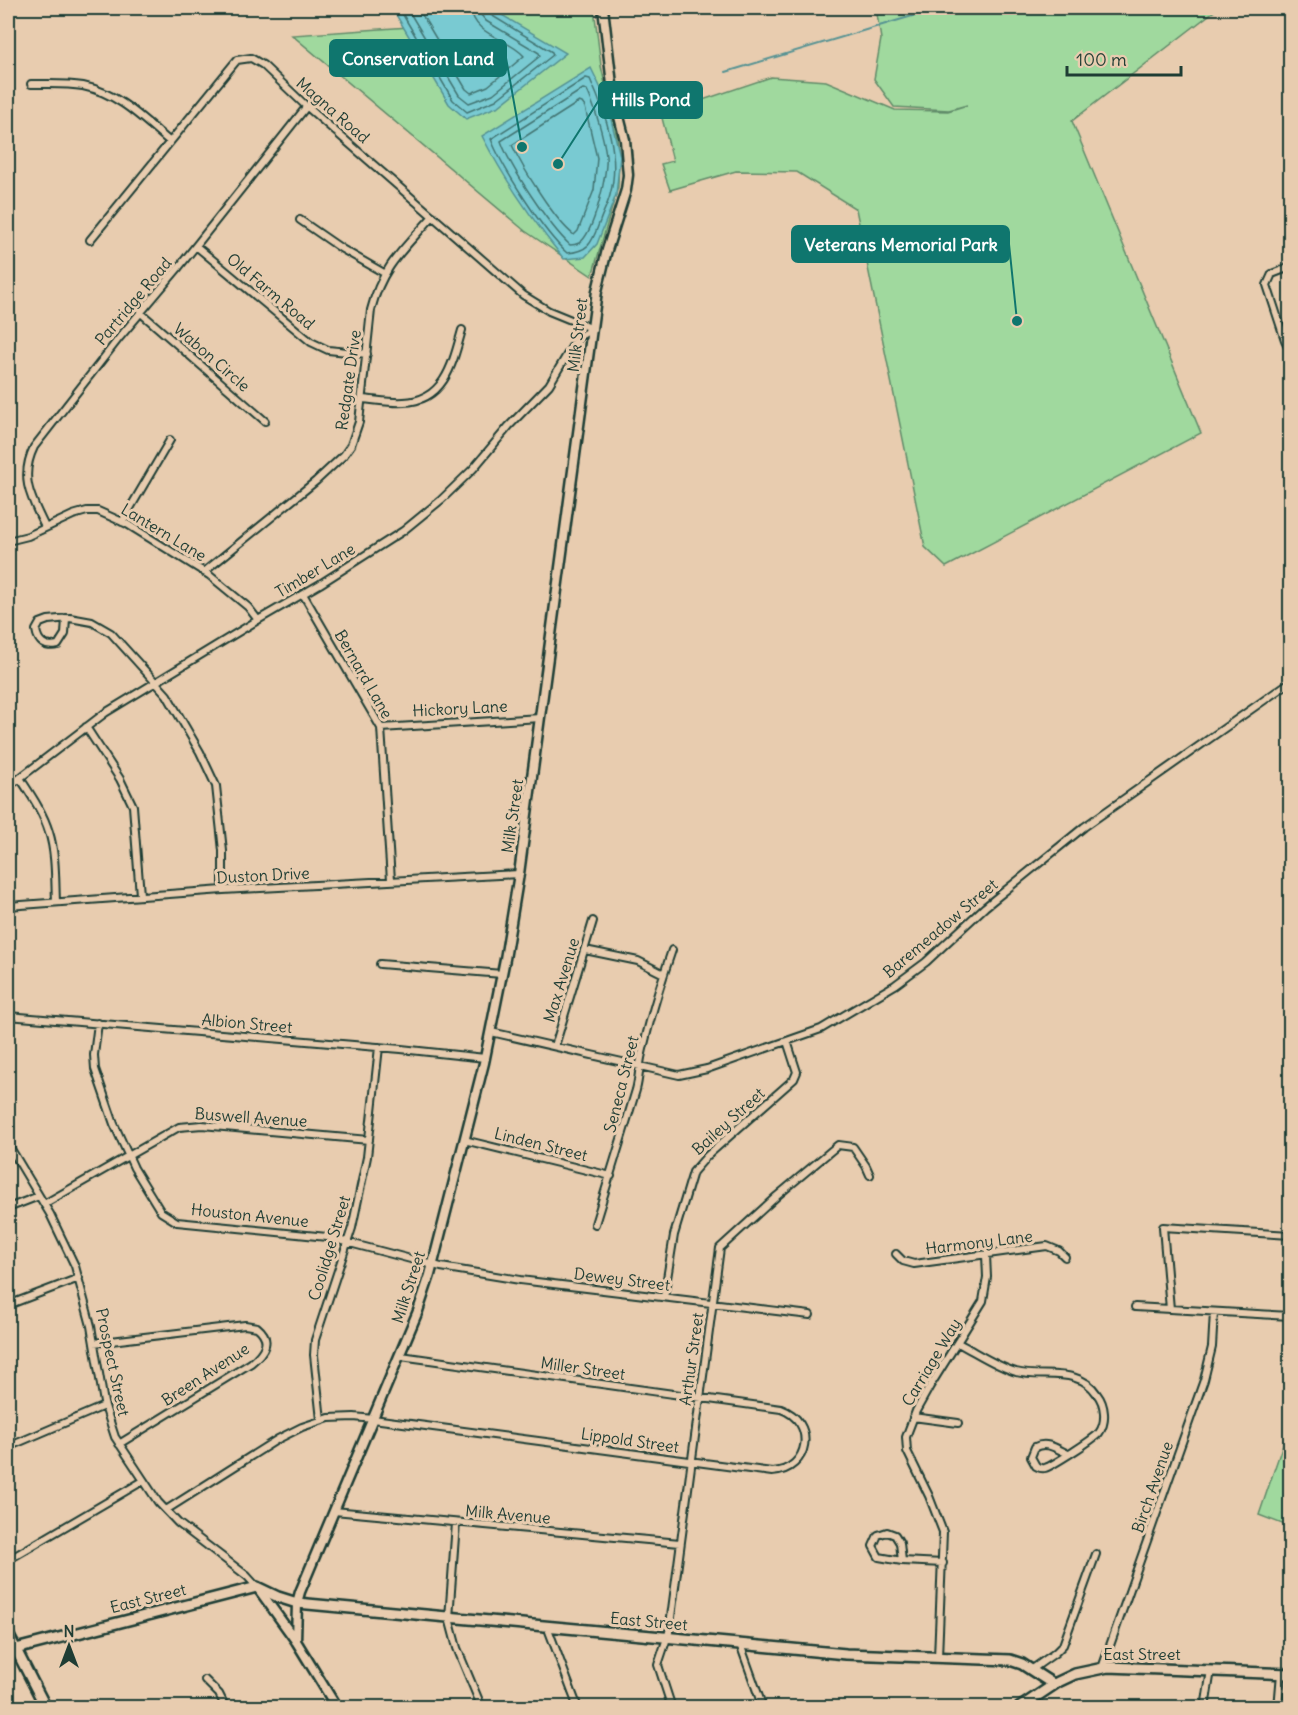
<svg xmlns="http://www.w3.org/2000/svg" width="1298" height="1715" viewBox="0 0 1298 1715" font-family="Delius,sans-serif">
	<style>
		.green { fill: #a0d99e; stroke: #608b69; stroke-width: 1.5 }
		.water { fill: #79cad2; stroke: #559293; stroke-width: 1.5 }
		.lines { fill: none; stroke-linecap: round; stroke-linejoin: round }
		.shore { stroke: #437573; stroke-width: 1.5 }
		.stream { stroke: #559293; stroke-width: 2 }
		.minor-casing { stroke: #1f3d34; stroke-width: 10 }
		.tertiary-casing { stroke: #1f3d34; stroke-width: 13 }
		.secondary-casing { stroke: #1f3d34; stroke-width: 14 }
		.minor { stroke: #e8ccaf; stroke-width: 6 }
		.tertiary { stroke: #e8ccaf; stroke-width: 8 }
		.secondary { stroke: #e8ccaf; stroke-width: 9 }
		.labels { text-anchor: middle; stroke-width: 6; stroke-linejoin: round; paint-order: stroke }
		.street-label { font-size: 16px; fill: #1f3d34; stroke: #e8ccaf }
		.leader { fill: none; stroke: #0f766e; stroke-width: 2 }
		.callout-dot { fill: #0f766e; stroke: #e8ccaf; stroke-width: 2 }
		.callout { fill: #0f766e; stroke: #0f766e; stroke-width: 2 }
		.callout-label { font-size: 18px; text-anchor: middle; font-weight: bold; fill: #fff }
	</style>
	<rect width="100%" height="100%" fill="#e8ccaf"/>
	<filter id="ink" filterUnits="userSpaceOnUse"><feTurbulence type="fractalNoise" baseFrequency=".0167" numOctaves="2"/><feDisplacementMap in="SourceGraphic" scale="12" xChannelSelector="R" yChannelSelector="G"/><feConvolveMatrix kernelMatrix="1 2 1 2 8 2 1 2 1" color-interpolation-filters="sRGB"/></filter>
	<g filter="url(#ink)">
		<path class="green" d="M407,8H594L601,66L617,137L619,157L618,187L592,276L525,231L292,35L409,27Z
			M876,8H1218L1072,121L1201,433L946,567L925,547L856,209L797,172L736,171L670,190L661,164L673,161L661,114L771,77L826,81L895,110L948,111L967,105L949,110L894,107L874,79L881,39Z
			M1290,1423V1527L1259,1515Z"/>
		<path class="water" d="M392,8H490L566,53L499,106L466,119L449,104Z
			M591,68L606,99L620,156L616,195L597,244L585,257L564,259C532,220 505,180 482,136Z"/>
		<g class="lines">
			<path class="shore" d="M399,8L453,100L467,112L496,100L553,55L552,52L491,15L488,8
				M407,8L459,95L469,103L493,94L540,56L539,53L486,21L481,15L480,8
				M418,8L466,89L471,93L488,86L524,56C509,38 473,36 471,8
				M586,78L590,79C606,114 621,157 610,195C608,204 603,212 600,221C592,241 591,251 567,253C544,233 502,167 491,139Z
				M583,89L587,90C595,108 604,137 606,156C608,173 594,234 579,243C577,244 573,245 570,245C550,227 510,167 501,141Z
				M579,102L582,103L585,107L597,158L594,190L578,231L574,235C555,221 522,167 512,145Z"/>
			<path class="stream" d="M726,72L939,8"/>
			<defs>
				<path id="minor" d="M31,84C48,84 66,83 83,86C118,93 143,119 169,141
					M300,220L342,249L384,273
					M90,240L232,66L237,60L251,58L263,65L305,105L523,295L549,311L593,329
					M196,246L311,342L328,350L367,354
					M1290,267L1272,274L1267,285L1285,340L1290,350
					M141,313L265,421
					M362,399C376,400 390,403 404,402C445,401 453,362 462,330
					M122,522L170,440
					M45,527C31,498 19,478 34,447L120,337L179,267L307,106
					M8,541L28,536L73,515L87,511H98L127,524L209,575L248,607L258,620
					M204,572L316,481L344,455L351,445L359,422L371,310C382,266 404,249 433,216
					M303,594L381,728L391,880
					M66,618L65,634L58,645C46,648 38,643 36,630L40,623L48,620L70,618L92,622L111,633L167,695L200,752L216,786L223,851V890
					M86,727L120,779L133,806L140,895
					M381,728L540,718
					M20,778C31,795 43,812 49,832C56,854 55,879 56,902
					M8,787L105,713L258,620L320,584L403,531L441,500L473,469L509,426L549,385L577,338L592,329
					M8,906L223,890L519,874
					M585,950L638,961L664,974
					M380,964L502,974
					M8,1016L401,1049L485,1058
					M98,1023L94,1055L95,1069L114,1124L134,1168L161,1212L177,1222L327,1237L441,1267L520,1280L810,1315
					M491,1032L679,1075L707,1069L821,1029L895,985L926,962L985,907L1084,827L1290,682
					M555,1046L593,921
					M464,1140L611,1176
					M8,1144L50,1214L75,1266L91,1326L104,1403L115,1437L158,1502L178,1523L247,1576L257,1587
					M44,1204L179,1127L202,1125L369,1140
					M8,1208L39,1196
					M595,1224L636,1090C639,1079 639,1069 641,1058C649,1021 660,985 672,950
					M896,1254L903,1261L914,1264L1047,1246L1059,1251L1065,1257
					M664,1297L674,1235L693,1172L707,1156L794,1079L797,1072L787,1041
					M8,1305L79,1278
					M1135,1307L1290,1316
					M1170,1309L1163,1227L1290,1235
					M94,1343L245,1325L257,1327C273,1340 264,1352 251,1363L119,1444
					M958,1343C977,1353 996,1366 1016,1372C1043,1379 1079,1366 1097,1394C1105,1404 1107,1422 1099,1433C1094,1439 1052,1466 1045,1468C1041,1469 1040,1468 1036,1466L1031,1457L1035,1447C1047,1441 1057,1449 1068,1454
					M913,1417L958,1423
					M321,1420L314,1355L315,1340L352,1228L367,1157L379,1047
					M8,1447L104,1406
					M166,1510L278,1439L302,1427L329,1418L354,1417L373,1419L772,1472C810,1470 817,1422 781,1409L401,1356
					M334,1511L680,1543
					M456,1523L449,1618L457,1648L482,1708
					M8,1560L143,1481
					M902,1561L900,1543L895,1535L887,1532L878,1535L873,1546L879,1557L902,1561L943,1563
					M547,1626L578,1708
					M740,1644L763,1708
					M938,1657L943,1532L929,1496L907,1451L906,1437L916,1411L930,1386L983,1301L987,1277L986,1255
					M1102,1668L1204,1380L1212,1347L1214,1312
					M1031,1670L1055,1653L1063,1645L1096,1554
					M205,1680L219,1694L226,1708
					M672,1708L658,1665L669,1632L720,1248L777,1196L838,1145L853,1147L866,1166L870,1175
					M1205,1708L1211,1670
					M1278,1708L1281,1673"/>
				<path id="tertiary" d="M257,1587L296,1641L337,1708
					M296,1641L297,1603L300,1592L418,1311L430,1275L484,1063L505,959L519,874L597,291L607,250L626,190L628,175L625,140L613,93L603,8"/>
				<path id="secondary" d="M8,1634L46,1708
					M8,1651L257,1587L278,1597L297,1603L846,1654L1010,1660L1022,1664L1053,1684
					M1019,1708L1058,1682L1075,1674L1108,1667L1290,1674"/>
			</defs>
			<use href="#minor" class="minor-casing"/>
			<use href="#tertiary" class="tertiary-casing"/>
			<use href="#secondary" class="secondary-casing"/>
			<use href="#minor" class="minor"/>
			<use href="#tertiary" class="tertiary"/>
			<use href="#secondary" class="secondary"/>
		</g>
	</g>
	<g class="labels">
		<g class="street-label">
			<text transform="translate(333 110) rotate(41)" y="6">Magna Road</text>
			<text transform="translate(271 291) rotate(40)" y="6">Old Farm Road</text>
			<text transform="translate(133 301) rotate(-50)" y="6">Partridge Road</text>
			<text transform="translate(577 335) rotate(-83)" y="6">Milk Street</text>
			<text transform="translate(212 357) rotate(41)" y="6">Wabon Circle</text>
			<text transform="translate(348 380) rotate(-82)" y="6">Redgate Drive</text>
			<text transform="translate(164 532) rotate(31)" y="6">Lantern Lane</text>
			<text transform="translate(315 570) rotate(-31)" y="6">Timber Lane</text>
			<text transform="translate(364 674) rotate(60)" y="6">Bernard Lane</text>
			<text transform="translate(460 708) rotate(-3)" y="6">Hickory Lane</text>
			<text transform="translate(512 816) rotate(-82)" y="6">Milk Street</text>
			<text transform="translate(263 875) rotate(-3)" y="6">Duston Drive</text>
			<text transform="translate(940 928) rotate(-40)" y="6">Baremeadow Street</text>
			<text transform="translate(561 980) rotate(-73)" y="6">Max Avenue</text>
			<text transform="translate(247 1023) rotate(5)" y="6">Albion Street</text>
			<text transform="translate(621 1084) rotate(-76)" y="6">Seneca Street</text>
			<text transform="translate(251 1117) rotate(4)" y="6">Buswell Avenue</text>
			<text transform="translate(728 1121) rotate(-42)" y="6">Bailey Street</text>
			<text transform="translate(541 1144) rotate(14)" y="6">Linden Street</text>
			<text transform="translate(250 1215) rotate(6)" y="6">Houston Avenue</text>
			<text transform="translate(979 1242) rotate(-7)" y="6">Harmony Lane</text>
			<text transform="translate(329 1248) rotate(-73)" y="6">Coolidge Street</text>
			<text transform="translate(622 1279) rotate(7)" y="6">Dewey Street</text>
			<text transform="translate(408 1287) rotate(-72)" y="6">Milk Street</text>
			<text transform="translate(691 1359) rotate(-82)" y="6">Arthur Street</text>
			<text transform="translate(113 1362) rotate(78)" y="6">Prospect Street</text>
			<text transform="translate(931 1362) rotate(-59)" y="6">Carriage Way</text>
			<text transform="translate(583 1368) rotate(8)" y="6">Miller Street</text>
			<text transform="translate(205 1374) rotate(-33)" y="6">Breen Avenue</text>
			<text transform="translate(630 1440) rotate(8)" y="6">Lippold Street</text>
			<text transform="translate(1152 1487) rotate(-71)" y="6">Birch Avenue</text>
			<text transform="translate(508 1514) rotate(5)" y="6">Milk Avenue</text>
			<text transform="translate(148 1598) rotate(-14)" y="6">East Street</text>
			<text transform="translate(649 1621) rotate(5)" y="6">East Street</text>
			<text x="1142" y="1660">East Street</text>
		</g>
	</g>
	<path class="leader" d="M522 147L506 58M558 164L599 100M1017 321L1009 244"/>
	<g class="callout-dot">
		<circle cx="522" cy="147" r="6"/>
		<circle cx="558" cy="164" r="6"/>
		<circle cx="1017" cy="321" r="6"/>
	</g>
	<g class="callout">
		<rect x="330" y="40" width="176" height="36" rx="6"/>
		<rect x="599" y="82" width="103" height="36" rx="6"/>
		<rect x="792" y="226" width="217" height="36" rx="6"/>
	</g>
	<g class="callout-label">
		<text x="418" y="65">Conservation Land</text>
		<text x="651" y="106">Hills Pond</text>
		<text x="901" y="251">Veterans Memorial Park</text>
	</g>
	<rect width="1298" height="1715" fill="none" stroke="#e8ccaf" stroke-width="30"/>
	<rect x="15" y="15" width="1268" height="1685" fill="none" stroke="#1f3d34" stroke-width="2" filter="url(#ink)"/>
	<g transform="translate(69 1646)" stroke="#e8ccaf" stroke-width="4.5" paint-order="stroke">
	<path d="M0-4.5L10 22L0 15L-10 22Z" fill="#1f3d34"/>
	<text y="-9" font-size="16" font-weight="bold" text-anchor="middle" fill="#1f3d34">N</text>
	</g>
	<path d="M1067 66v9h114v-9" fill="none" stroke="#1f3d34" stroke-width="3"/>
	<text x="1076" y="66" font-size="18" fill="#1f3d34" stroke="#e8ccaf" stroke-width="4.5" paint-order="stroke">100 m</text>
</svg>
